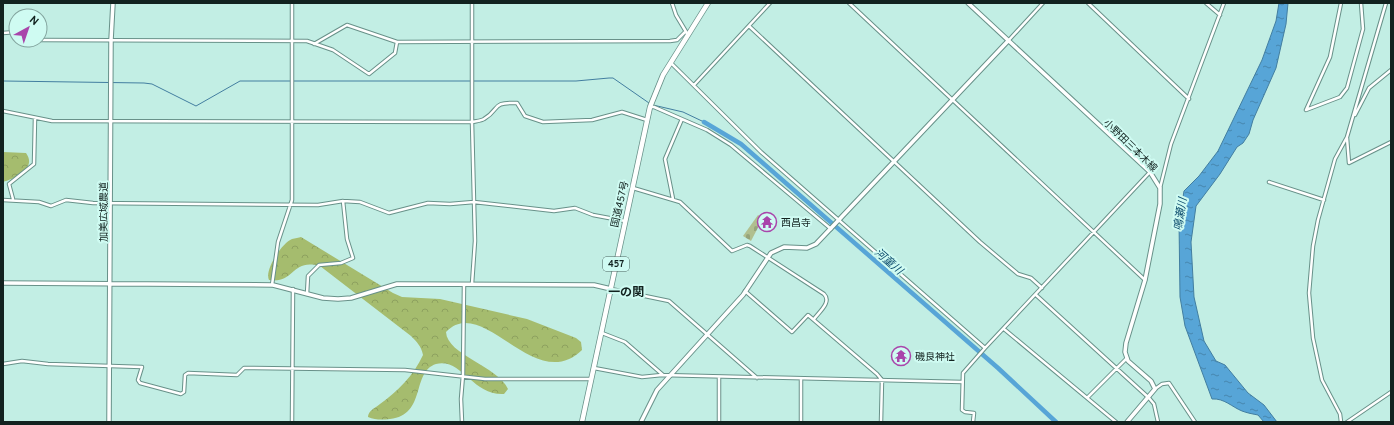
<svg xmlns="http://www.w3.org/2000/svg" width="1394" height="425" viewBox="0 0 1394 425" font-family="Overpass,'Noto Sans JP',sans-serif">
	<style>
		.forest { fill: url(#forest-crowns) }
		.cemetery { fill: url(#cemetery-stones) }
		.water { fill: url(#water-ripples); stroke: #427ea0 }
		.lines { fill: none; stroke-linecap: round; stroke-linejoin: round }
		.stream { stroke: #427ea0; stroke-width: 1 }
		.river { stroke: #57a5d7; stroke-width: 4.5 }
		.street-casing { stroke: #689189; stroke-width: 4.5 }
		.secondary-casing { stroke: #689189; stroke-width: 5.5 }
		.highway-casing { stroke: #689189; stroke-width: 6 }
		.street { stroke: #fff; stroke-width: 2.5 }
		.secondary { stroke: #fff; stroke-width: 3.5 }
		.highway { stroke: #fff; stroke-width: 4.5 }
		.labels { text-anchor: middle; stroke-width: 4; stroke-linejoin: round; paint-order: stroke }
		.shield { fill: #cffbf2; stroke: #4b635e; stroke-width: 1 }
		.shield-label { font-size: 9px; font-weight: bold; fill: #12221f }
		.street-label { font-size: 10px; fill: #12221f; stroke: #cffbf2 }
		.poi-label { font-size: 10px; fill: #12221f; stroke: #cffbf2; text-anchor: start }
		.water-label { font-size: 11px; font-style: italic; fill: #0c4b6c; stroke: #cffbf2 }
		.quarter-label { font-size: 12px; font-weight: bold; fill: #12221f; stroke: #cffbf2 }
	</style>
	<defs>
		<pattern id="forest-crowns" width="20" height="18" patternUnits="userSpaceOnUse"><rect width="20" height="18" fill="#a5bc6e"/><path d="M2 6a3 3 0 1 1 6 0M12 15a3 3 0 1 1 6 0" fill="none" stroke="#8da15f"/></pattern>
		<pattern id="cemetery-stones" width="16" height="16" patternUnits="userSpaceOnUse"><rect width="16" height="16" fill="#b0bf8f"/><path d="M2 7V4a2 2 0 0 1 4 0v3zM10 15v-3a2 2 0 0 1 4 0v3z" fill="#96a47b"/></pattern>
		<pattern id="water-ripples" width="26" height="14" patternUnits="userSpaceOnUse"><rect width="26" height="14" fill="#57a5d7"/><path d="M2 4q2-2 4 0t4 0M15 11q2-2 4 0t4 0" fill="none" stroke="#4786ae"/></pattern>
	</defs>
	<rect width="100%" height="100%" fill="#c2eee4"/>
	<path class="forest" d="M3,152L26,153C37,168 16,178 3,182Z
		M301,237L393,293L402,297L440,299L527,319L576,338L581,342L582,350C535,396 483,293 446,332C447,355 498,366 508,389L504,394C473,396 461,357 436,364C411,372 427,415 390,419C382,420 375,420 368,417C368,411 375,408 380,404C397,392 414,375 423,355C421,346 417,342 411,336L320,266C291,258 295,284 269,280C264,270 282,243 292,239C295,238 299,238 301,237Z"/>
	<path class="cemetery" d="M758,215L763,218L751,241L743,236Z"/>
	<path class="water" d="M1279,3H1288L1286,24L1276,68L1253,120L1249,134L1243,143L1237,147L1220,174L1196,206L1191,242L1194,297L1204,341L1216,361L1225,365L1248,393L1264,405L1277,422H1264L1258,415C1253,414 1247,413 1242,411C1232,407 1224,398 1212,399L1185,326L1180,297L1179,221L1184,191L1199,176L1218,151L1262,60L1276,21Z"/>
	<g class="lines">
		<path class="stream" d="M3,81L144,83L152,84L196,106L240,81H576L609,78H613L649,103
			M653,105L683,112L704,122"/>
		<path class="river" d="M704,122L741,144L998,368L1056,422"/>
		<defs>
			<path id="street" d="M472,3V122L475,241L472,284
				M672,3L676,15L688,35
				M849,3L1145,280
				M1088,3L1189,99
				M1206,3L1220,15
				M1341,3L1330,57L1306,110L1340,97L1347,88L1363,29L1361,3
				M749,26L980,242L1018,274L1031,278L1042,288
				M3,33L16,32
				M40,40L307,41L333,50L369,74L395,53L397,42
				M1008,41L1043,3
				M314,44L347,25L397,42L670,41L677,40L685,32
				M671,63L761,152L985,348
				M694,85L770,3
				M650,107H654L707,130L731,145L831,229
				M3,111L52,121L472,122C476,121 481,121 484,119C501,109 490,102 517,103L525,116L543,122L592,120L622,112L647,120
				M1355,115L1369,88L1391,70
				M1347,138L1349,163L1391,142
				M1269,182L1324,200
				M633,188L680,202L732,251L747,245L750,246L824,294C832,302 819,312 814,319
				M1160,188L1171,144L1224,3
				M13,199L9,184L34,164L35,118
				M673,199L665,159L682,119
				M3,200L39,202L51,206L66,200L93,203L318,205L343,201L360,202L389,213L428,203L450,204L474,202L554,211L575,208L593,215L625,221
				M272,285L278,242L292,200V3
				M611,289L669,301L757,378
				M745,291L792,332L808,315L877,374L882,380L881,422
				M307,294L308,276L319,265L341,263L353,258L347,239L343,201
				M1036,295L1149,398L1154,404L1158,422
				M1004,329L1116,422
				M602,333L625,342L663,375
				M3,364L22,361L48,364L142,367L138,380L140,383L181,394L184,392L185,375L188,373L237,375L244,368H249L405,370L485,379H591
				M594,368L642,377L662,375L962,382
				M1155,389L1162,384L1169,383L1195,422
				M1088,397L1127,358
				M292,422L293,289
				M462,422L461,399L463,375L464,285
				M719,422V377
				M801,422V379
				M973,422L974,413L965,412L962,410L963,373L985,348L1150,172
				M1341,422L1340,414L1322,380L1313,338L1309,293L1313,246L1318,220L1335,159L1347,137L1386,3
				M1347,422L1391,392"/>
			<path id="secondary" d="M968,3L1150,172L1160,188V204L1145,280L1126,343L1125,352L1128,361L1151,381L1155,389L1127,422
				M3,283L273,285L323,298L338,299L351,298L397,284L594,285L611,289
				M109,422L111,40L113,3
				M641,422L657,390L743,295L771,253L784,247L807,248L816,244L1008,41"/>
			<path id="highway" d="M582,422L650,107L663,75L708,3"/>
		</defs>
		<use href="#street" class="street-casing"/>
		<use href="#secondary" class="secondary-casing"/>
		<use href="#highway" class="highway-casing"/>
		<use href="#street" class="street"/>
		<use href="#secondary" class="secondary"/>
		<use href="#highway" class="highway"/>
	</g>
	<defs>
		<symbol id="temple-ring" viewBox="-11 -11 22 22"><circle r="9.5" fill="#cffbf2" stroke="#a945ab" stroke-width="1.5"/><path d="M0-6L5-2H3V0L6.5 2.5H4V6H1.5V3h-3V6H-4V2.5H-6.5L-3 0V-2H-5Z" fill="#a945ab"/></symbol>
	</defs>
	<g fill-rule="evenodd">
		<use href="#temple-ring" x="756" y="211" width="22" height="22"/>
		<use href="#temple-ring" x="890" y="345" width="22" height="22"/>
	</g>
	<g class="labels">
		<rect class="shield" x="603" y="257" width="26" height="14" rx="3"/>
		<g class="shield-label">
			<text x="616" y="267">457</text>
		</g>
		<g class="street-label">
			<text transform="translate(1131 145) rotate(44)" y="4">小野田三本木線</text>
			<text transform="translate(619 204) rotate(-77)" y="4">国道457号</text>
			<text transform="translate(103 212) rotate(-90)" y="4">加美広域農道</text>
		</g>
		<g class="poi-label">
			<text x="781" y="226">西昌寺</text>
			<text x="915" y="360">磯良神社</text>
		</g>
		<g class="water-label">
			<text transform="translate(1180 214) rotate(-81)" y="4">鳴瀬川</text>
			<text transform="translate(889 261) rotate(41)" y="4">河童川</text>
		</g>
		<g class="quarter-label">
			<text x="626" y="296">一の関</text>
		</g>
	</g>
	<rect width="1394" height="425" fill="none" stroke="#12221f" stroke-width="8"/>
	<g transform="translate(28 28) rotate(40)"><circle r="19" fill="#cffbf2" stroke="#83a49e"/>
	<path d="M0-3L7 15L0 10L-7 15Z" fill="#a945ab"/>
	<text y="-6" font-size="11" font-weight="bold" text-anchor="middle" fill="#12221f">N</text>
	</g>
</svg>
